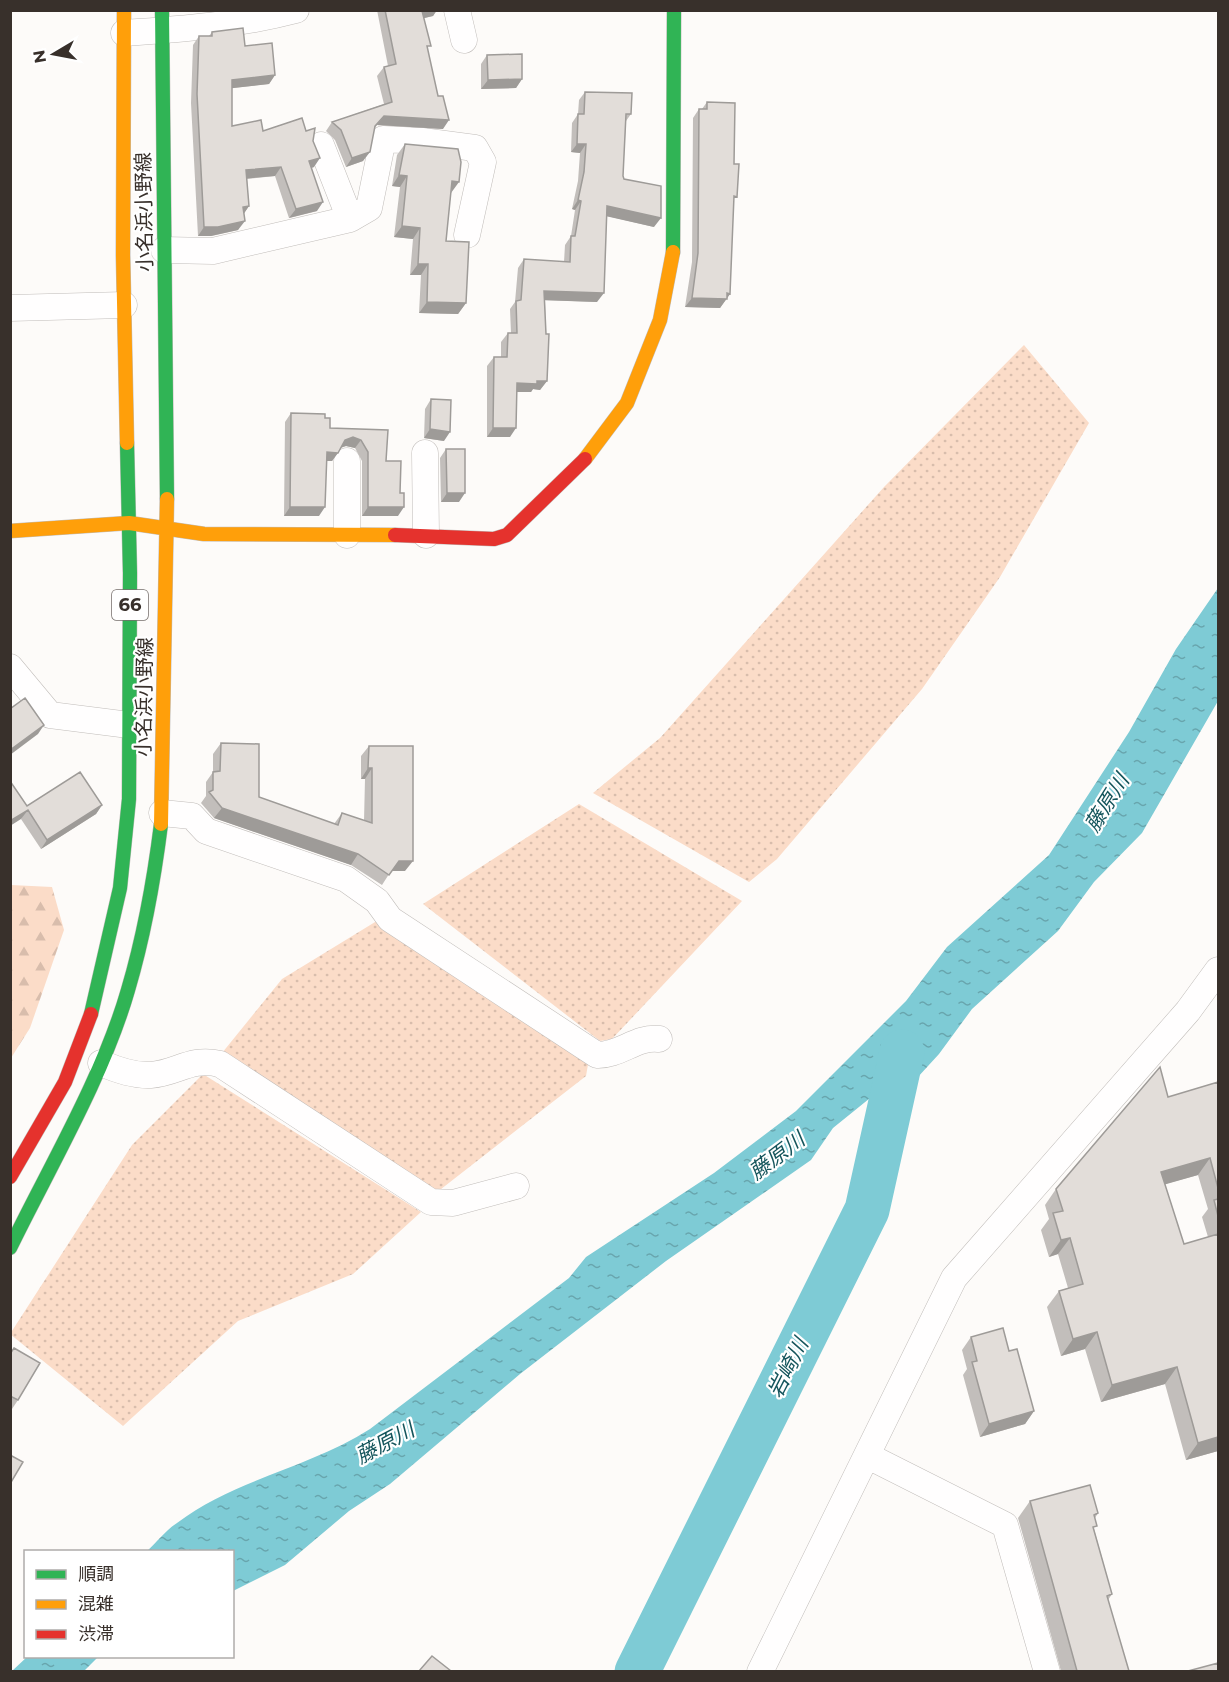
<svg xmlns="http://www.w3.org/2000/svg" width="1229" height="1682" viewBox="0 0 1229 1682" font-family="Montserrat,'Noto Sans JP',sans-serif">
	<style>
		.grass { fill: url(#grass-dots) }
		.forest { fill: url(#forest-firs) }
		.water { fill: url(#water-ripples) }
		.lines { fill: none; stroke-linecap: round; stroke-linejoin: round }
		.river { stroke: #7ecbd5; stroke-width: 45 }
		.street-casing { stroke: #c1bdba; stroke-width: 27 }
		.fast-casing { stroke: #c1bdba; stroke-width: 15 }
		.slow-casing { stroke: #c1bdba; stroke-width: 15 }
		.jam-casing { stroke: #c1bdba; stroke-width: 15 }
		.street { stroke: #fffefe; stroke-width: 26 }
		.fast { stroke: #30b455; stroke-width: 14 }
		.slow { stroke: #ff9f0a; stroke-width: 14 }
		.jam { stroke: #e5322d; stroke-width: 14 }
		.wall { fill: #c2bebb; fill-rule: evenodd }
		.shaded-wall { fill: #9e9b98 }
		.building { fill: #e2ddd9; stroke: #9e9b98; stroke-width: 1.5 }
		.labels { text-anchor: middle; stroke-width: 4.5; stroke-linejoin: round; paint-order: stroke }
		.shield { fill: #fff; stroke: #746e6b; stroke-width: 1.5 }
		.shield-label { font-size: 18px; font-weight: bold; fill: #38302b }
		.street-label { font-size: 20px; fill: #38302b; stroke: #fff }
		.water-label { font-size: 21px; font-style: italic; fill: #15555c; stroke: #fff }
	</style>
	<defs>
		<pattern id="grass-dots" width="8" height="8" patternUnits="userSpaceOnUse" patternTransform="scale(1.5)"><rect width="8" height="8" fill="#fbdcc8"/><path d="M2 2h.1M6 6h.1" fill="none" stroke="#d8bdac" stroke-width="1.8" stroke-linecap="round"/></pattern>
		<pattern id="forest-firs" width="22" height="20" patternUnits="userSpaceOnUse" patternTransform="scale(1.5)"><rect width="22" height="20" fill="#fbdcc8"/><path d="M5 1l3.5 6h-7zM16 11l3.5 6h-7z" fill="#d8bdac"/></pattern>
		<pattern id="water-ripples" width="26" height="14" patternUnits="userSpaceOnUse" patternTransform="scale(1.5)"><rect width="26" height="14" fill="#7ecbd5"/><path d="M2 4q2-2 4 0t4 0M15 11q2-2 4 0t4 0" fill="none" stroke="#68a5ad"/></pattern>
	</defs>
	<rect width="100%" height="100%" fill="#fdfbf9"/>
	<path class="grass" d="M1024,345L1089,423L1000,577L922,689L777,859L749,882L593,793L660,738L884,487Z
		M579,804L742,901L612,1039L600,1041L423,904Z
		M380,919L590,1053L586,1076L436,1193L222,1053L282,979Z
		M203,1074L421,1212L353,1274L238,1321L123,1426L10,1334L132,1145Z"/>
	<path class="forest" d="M11,885L52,887L64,930L30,1028L11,1058Z"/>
	<path class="water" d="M1218,588V701L1142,833L1094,882L1058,931L972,1009L939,1054L917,1078L880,1090L833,1128L811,1160L666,1261L520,1374L390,1484L349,1511L285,1565L233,1591L232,1552L147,1551C157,1542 166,1530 177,1523C235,1479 309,1468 370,1429L569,1278L586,1257L714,1173L796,1111L906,1001L947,947L1049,855L1129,732L1176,649Z
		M28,1656H98V1657L84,1671H12Z"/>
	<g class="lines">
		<path class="river" d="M637,1672L867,1210L902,1052"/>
		<defs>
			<path id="street" d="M457,10L464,40
				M124,33C183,29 239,25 296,10
				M321,145L350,219
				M164,250L213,251L350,219L369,208L383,139L422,141L475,148L483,162L467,235
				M10,308L124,305
				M425,453L426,535
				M347,461V535
				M10,667L50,715L129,725
				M162,813L192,816L206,831L346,879L377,901L390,919L597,1055C619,1056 637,1036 659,1039
				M101,1063C117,1070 134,1076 151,1075C178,1073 190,1057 220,1064L431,1202L453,1203L516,1186
				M868,1456L1005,1525L1047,1672
				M760,1672L954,1278L1188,1011L1218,970"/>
			<path id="fast" d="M162,10L167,499
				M673,252L674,10
				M91,1014L120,888L129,799L130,573L127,443
				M10,1248C50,1166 103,1077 128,990C144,936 154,880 161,824"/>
			<path id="slow" d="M124,10L123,255L127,443
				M585,459L627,403L660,320L673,252
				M10,531L129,523L204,534L395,535
				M161,824L167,499"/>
			<path id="jam" d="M395,535L494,539L507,535L585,459
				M10,1177L65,1082L91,1014"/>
		</defs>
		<use href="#street" class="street-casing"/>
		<use href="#fast" class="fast-casing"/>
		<use href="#slow" class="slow-casing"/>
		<use href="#jam" class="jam-casing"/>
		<use href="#street" class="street"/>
		<use href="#fast" class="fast"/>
		<use href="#slow" class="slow"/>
		<use href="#jam" class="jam"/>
	</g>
	<path class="wall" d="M377,10H437L433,16L424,18L428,51L443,129L377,125L374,129L363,161L346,167L335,140L326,131L332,122L384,104L377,76L384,67L388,66Z
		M212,32L245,46L275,75L269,84L232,88V126L263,131H306L313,141L314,167L312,168L317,211L289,218L275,176L247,179L249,206L244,213L238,230L211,236H198L191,103L193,45L199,36H209Z
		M487,55L522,79L516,88L481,89V64Z
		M585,92L631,114L626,121L623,176L624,179L654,227L607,216L597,302L545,300L547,381L540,390L533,389L531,392H517L510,437H487V366L494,357H501V342L508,333H511L510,309L515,302L518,268L524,259L564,262L565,245L571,236L575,210L572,209L578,181L580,153L571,152L572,123L578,114L579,100Z
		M707,102L733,202L730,294L720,308L685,307L692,262L693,118L699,109H702Z
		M405,144L451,192L446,241L466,303L458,314L419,313L421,275H410L413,239L394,237L400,187L392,186L397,155Z
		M431,399L444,441L424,438L425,409Z
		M291,413L325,418L330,428L388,430L386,461L398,516H362V461L355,448L346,446L341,448L332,461H327L319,516H284L285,422Z
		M446,449L459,502H441L440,458Z
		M221,743L259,797L334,824L342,813L364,821L365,779H361V756L369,746L405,871H391L382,885L351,865L214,818L201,803L206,796V782L213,772V754Z
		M102,805L96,814L41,849L21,819L27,806Z
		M1218,1082V1451L1186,1460L1165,1384L1101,1402L1085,1349L1061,1356L1047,1307L1059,1291L1068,1288L1058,1254L1049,1257L1041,1230L1049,1219L1045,1205L1056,1189L1168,1097ZM1198,1175L1208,1209L1202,1217L1208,1237L1184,1244L1165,1184Z
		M971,1337L1034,1411L1025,1424L980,1437L963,1375L967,1369L962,1350Z
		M14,1348L18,1400L12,1409L10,1408V1353Z
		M1030,1501L1098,1513L1095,1518L1094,1529L1112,1594L1108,1600L1129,1671H1061L1018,1518Z"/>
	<path class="shaded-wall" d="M424,10H437L433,16L416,20L422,11Z
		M275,75L269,84L225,89L232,80Z
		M522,79L516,88L481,89L488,80Z
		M384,116L449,120L443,129L377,125L368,136Z
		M577,144H586L580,153L571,152Z
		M370,152L363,161L346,167L352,158Z
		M320,158L314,167L303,170L309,161Z
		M281,167L275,176L240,179L246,170Z
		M399,175L407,176L400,187L392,186Z
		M452,181L459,182L451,193Z
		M578,200L581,201L575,210L572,209Z
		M323,202L317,211L289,218L296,209Z
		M249,206L243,215V207Z
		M607,206L661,218L654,227L601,215Z
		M245,221L238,230L211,236H198L204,227Z
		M402,226L420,228L413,239L394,237Z
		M418,264H428L421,275H410Z
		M544,291L604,293L597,302L538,300Z
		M727,293L730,294L720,308L685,307L692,298Z
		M427,302L466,303L458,314L419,313Z
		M537,381H547L540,390L533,389L531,392H511L517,383Z
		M493,428H516L510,437H487Z
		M430,429L450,432L444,441L424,438Z
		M353,437L361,440L355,448L346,446L339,448L345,440Z
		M327,452L338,453L332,461H321Z
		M447,493H465L459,502H441Z
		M290,507H325L319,516H284Z
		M368,507H404L398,516H362Z
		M44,725L38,734L10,755V750Z
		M368,768H372L365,779H361Z
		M102,805L96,814L41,849L47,840Z
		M222,808L358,854L351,865L214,818Z
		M28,810L21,819L10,826V821Z
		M399,861H413L405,871H391Z
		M1210,1158L1198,1175L1149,1189L1161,1172Z
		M1070,1238L1058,1254L1049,1257L1061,1240Z
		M1097,1332L1085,1349L1061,1356L1073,1339Z
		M1177,1367L1165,1384L1101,1402L1112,1385Z
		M1034,1411L1025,1424L980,1437L989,1424Z
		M1218,1437V1451L1186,1460L1198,1443Z"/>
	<path class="building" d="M385,10H424L422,11L431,46H427L438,96H443L449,120L384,116L375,126L370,152L352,158L341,130L332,122L392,102L384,67L396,64Z
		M243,28L245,46L272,43L275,75L232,80V126L261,120L263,131L302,118L306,131L315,128L313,141L320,158L309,161L323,202L296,209L281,167L246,170L249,206L243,207L245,221L218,227H204L197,94L199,36H212V32Z
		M522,54V79L488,80L487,55Z
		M585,92L632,93L631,114H626L623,176L624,179L661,186V218L607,206L604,293L544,291L546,334H549L547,381H537V384L517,383L516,428H493L494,357H507L508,333H517L516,301L521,300L524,259L570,262L571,236H575L581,201L578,200L584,172L586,144H577L578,114H584Z
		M707,102L735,103L734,164H739L737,197L734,196L730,294L727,293V299L692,298L698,253L699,109H707Z
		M405,144L458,149L461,162L459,182L452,181L446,241L469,242L466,303L427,302L428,264H418L420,228L402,226L407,176L399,175Z
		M431,399L451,400L450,432L430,429Z
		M291,413L325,414V418H330V428L388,430L386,461H401L400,493H404V507H368V452L361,440L353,437L345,440L338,453L327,452L325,507H290Z
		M446,449H465V493H447Z
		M25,698L44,725L10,750V709Z
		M221,743L259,744V797L338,825L342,813L372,823V768H368L369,746H413V861H399L389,875L358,854L222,808L209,792L213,790V772L220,771Z
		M80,772L102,805L47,840L28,810L10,821V781L27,806Z
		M1160,1067L1168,1097L1218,1082V1188L1210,1158L1161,1172L1184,1244L1218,1234V1437L1198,1443L1177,1367L1112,1385L1097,1332L1073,1339L1059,1291L1083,1284L1070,1238L1061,1240L1053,1213L1063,1211L1056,1189Z
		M1218,1199V1216L1214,1200Z
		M1003,1328L1009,1351L1017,1349L1034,1411L989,1424L972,1362L977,1361L971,1337Z
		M14,1348L40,1363L18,1400L10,1396V1354Z
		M10,1455L23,1462L10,1484Z
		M1090,1485L1098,1513L1094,1515L1097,1526L1093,1527L1112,1594L1107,1596L1129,1671H1077L1030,1501Z
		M432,1656L451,1671H419Z
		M1218,1663V1671H1188Z"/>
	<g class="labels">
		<rect class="shield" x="112" y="590" width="36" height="30" rx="4.5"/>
		<g class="shield-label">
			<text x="130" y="611">66</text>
		</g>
		<g class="street-label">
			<text transform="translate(144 212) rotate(-91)" y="7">小名浜小野線</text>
			<text transform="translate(144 697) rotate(-89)" y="7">小名浜小野線</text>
		</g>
		<g class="water-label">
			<text transform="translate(1107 803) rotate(-58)" y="7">藤原川</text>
			<text transform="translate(777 1156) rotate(-37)" y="7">藤原川</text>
			<text transform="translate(788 1368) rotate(-63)" y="7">岩崎川</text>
			<text transform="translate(385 1443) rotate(-28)" y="7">藤原川</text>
		</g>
	</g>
	<rect width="1229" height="1682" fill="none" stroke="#38302b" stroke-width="24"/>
	<rect x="24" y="1550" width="210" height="108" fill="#ffffff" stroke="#afacaa" stroke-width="1.5"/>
	<rect x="36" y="1570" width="30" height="9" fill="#30b455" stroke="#afacaa" stroke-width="1.5"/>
	<text x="78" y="1580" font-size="18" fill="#38302b">順調</text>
	<rect x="36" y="1600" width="30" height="9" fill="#ff9f0a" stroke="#afacaa" stroke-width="1.5"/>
	<text x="78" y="1610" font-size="18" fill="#38302b">混雑</text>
	<rect x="36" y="1630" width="30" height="9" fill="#e5322d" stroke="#afacaa" stroke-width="1.5"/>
	<text x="78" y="1640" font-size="18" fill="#38302b">渋滞</text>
	<g transform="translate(54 54) rotate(260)" stroke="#ffffff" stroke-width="4.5" paint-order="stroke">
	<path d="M0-4.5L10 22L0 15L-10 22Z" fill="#38302b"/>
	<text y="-9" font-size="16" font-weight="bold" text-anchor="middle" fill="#38302b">N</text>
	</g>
</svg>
